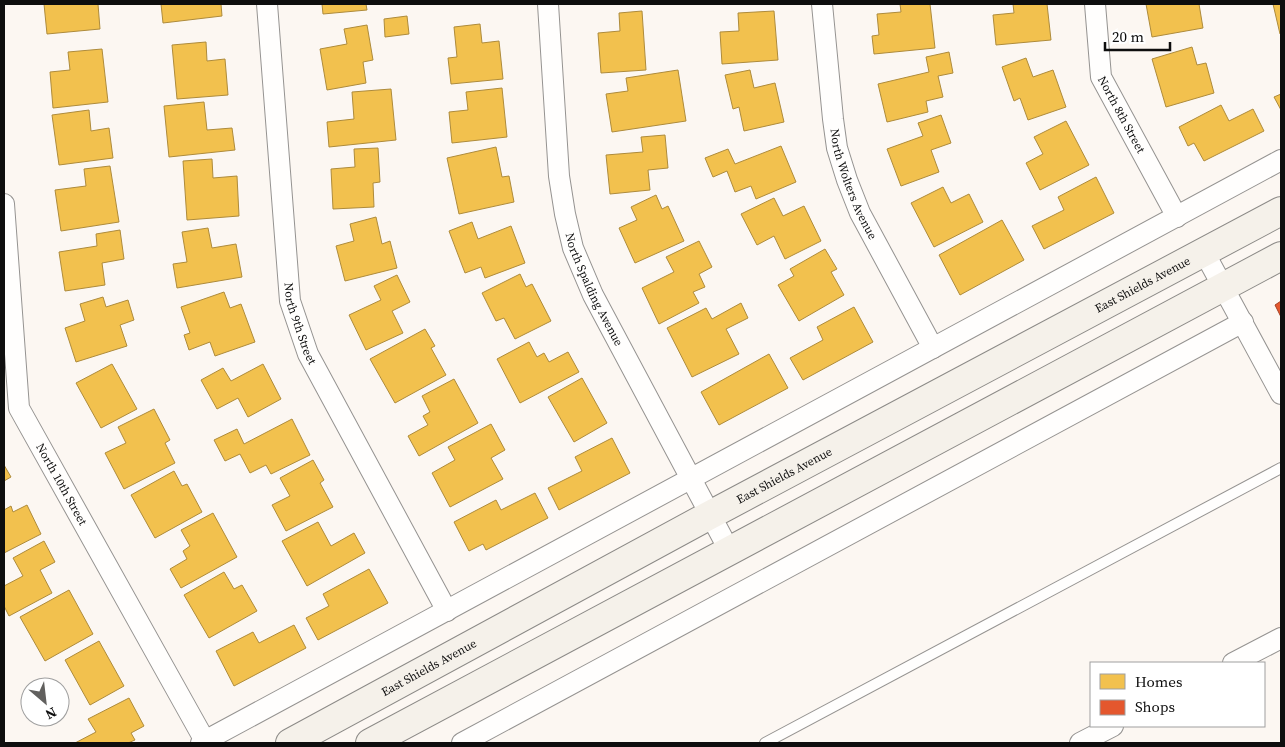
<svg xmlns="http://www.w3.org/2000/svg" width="1285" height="747" viewBox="0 0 1285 747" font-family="'Source Serif 4',serif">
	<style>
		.homes { fill: #f2c14e; stroke: #ae8b3b }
		.shops { fill: #e4572e; stroke: #a44124 }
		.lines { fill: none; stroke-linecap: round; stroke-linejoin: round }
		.lane-casing { stroke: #959391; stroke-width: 12 }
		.street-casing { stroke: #959391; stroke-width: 22 }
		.secondary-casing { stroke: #8c8a87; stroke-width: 30 }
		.lane { stroke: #fffefd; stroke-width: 10 }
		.street { stroke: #fffefd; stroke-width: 20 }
		.secondary { stroke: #f5f1ea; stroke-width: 28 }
		.labels { text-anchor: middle; stroke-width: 5; stroke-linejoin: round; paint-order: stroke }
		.street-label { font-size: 12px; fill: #0e0e0e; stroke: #fff }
	</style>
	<rect width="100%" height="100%" fill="#fcf7f2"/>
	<path class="homes" d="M44,4H98L100,29L47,34Z
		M161,4H221L222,16L163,23Z
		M322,4H366L367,10L323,14Z
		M900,4H930L935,48L874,54L872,36L879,35L877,14L901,12Z
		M1013,4H1047L1051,40L996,45L993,15L1014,13Z
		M1146,4H1199L1203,28L1152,37Z
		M1273,4H1281V34H1280Z
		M642,11L646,70L601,73L598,33L620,31L619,13Z
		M774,11L778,60L722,64L720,32L739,31L738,13Z
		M407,16L409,34L385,37L384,19Z
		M480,24L482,43L499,41L503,79L451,84L448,58L457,57L454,27Z
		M367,25L373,60L363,62L366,83L327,90L320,49L347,44L344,29Z
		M206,42L207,61L225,59L228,95L177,99L172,45Z
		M1192,47L1197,65L1206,63L1214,93L1166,107L1152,59Z
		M102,49L108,102L53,108L50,72L70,70L68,52Z
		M949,52L953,73L938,76L943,97L926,101L928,112L887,122L878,84L929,72L926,57Z
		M1026,58L1033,77L1053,70L1066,107L1028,120L1020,98L1014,101L1002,67Z
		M678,70L686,121L612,132L606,94L628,91L626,78Z
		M750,70L754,88L775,83L784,122L744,131L739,107L733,109L725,75Z
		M502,88L507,137L452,143L449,112L468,110L466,92Z
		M391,89L396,140L329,147L327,122L354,119L352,92Z
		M1281,94V110L1274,97Z
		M204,102L207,130L232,128L235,150L169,157L164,106Z
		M1221,105L1229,121L1253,109L1264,131L1204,161L1194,143L1188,146L1179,127Z
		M89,110L91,131L109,128L113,158L59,165L52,115Z
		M941,115L951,143L931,150L939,172L901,186L887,149L923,136L918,123Z
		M1066,121L1089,165L1040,190L1026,163L1043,154L1034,137Z
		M665,135L668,168L648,170L650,190L610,194L606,155L643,152L641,137Z
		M781,146L796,182L756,199L751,186L735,192L727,171L713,177L705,158L728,149L735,164Z
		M496,147L502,177L509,176L514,202L459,214L447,158Z
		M378,148L380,182L373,183L374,207L333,209L331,169L355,167L354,149Z
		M212,159L213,178L237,176L239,216L187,220L183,161Z
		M110,166L119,222L61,231L55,190L86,186L84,169Z
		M1096,177L1114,213L1044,249L1032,226L1064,210L1058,197Z
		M943,187L951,203L969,194L983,222L934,247L911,203Z
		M656,195L662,209L668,206L684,241L635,263L619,228L637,220L631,207Z
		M774,198L783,216L804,206L821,241L785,259L774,236L757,245L741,214Z
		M376,217L382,244L390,241L397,268L345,281L336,246L354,241L350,224Z
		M1002,220L1024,260L960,295L939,255Z
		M472,222L478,239L511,226L525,263L485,278L481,267L465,273L449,231Z
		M208,228L212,248L236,244L242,277L177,288L173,264L187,262L182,232Z
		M120,230L124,259L102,263L105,285L65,291L59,252L97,246L96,234Z
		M699,241L712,267L699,274L705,287L693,292L699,303L659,324L642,288L674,272L666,257Z
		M825,249L837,269L831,272L844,295L799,321L778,285L794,276L790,269Z
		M520,274L526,287L532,284L551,321L515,339L504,318L496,321L482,293Z
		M397,275L410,302L392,311L403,333L366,350L349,315L381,300L374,286Z
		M224,292L230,308L241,304L255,342L215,356L210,342L189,350L184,335L190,333L181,307Z
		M103,297L106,307L128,300L134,320L120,325L127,346L76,362L65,328L85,321L80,304Z
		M741,303L748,318L726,329L739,354L692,377L667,328L706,308L712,319Z
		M854,307L873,342L803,380L790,358L823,340L817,327Z
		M425,329L435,346L431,348L446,375L395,403L370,359Z
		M529,342L537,357L544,353L549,362L568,352L579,372L520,403L497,359Z
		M769,354L788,388L719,425L701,392Z
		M112,364L137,409L101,428L76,383Z
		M263,364L281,399L248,417L238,398L217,409L201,380L223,368L231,381Z
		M582,378L607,423L574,442L548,397Z
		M454,379L478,423L419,456L408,436L428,425L423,416L430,412L422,396Z
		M154,409L170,440L165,443L175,463L124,489L105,453L126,443L118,427Z
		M292,419L310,455L271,474L266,465L250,473L240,454L225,461L214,440L237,429L244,444Z
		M491,424L505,450L491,458L503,479L450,507L432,473L455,460L448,447Z
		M612,438L630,473L559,510L548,488L582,471L575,457Z
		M313,460L324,480L320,483L333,507L286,531L272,505L290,496L280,478Z
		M4,465L11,477L4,481Z
		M174,471L182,486L187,484L202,512L155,538L131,495Z
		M535,493L548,518L486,550L483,544L469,551L454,522L496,500L501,510Z
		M27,505L41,534L4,553V510L11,506L13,512Z
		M213,513L237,557L181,588L170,569L187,559L183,551L190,546L181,530Z
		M318,522L331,546L354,533L365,553L307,586L282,541Z
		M44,541L55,562L40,570L52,593L9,616L4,606V586L23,576L13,558Z
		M369,569L388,603L318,640L306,618L329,606L323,594Z
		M224,572L234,589L242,585L257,611L209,638L184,595Z
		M69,590L93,634L45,661L20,617Z
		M294,625L306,648L234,686L216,651L253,632L259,643Z
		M99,641L124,686L90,705L65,660Z
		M129,698L144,726L131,733L135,740L128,743H75L96,732L88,719Z"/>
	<path class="shops" d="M1281,301V317L1275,305Z"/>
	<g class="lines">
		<defs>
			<path id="lane" d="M765,743L1281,468"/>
			<g id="street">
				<path id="s1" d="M267,4L290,301L308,354L447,611"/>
				<path id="s2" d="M548,4L559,176L565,214L573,248L593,295L729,550"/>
				<path id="s3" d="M822,4L833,119L837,148L847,180L860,213L933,348"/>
				<path id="s4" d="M1095,4L1101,77L1177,217"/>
				<path id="s5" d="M4,204L19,408L205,741"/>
				<path d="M1204,252L1281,394"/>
				<path d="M1233,663L1281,638"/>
				<path d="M201,743L1281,160"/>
				<path d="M462,743L1243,322"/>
				<path d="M1080,743L1113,726"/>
			</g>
			<g id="secondary">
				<path id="s6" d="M290,743L710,515L1281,211"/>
				<path d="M370,743L1281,256"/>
			</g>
		</defs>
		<use href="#lane" class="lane-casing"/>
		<use href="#street" class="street-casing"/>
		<use href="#secondary" class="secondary-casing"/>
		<use href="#lane" class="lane"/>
		<use href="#street" class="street"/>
		<use href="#secondary" class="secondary"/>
	</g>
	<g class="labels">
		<g class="street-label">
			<text dy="4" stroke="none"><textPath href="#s4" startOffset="116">North 8th Street</textPath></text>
			<text dy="4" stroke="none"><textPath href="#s3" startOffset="184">North Wolters Avenue</textPath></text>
			<text dy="4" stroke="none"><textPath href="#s6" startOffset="968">East Shields Avenue</textPath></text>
			<text dy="4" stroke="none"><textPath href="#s2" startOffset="292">North Spalding Avenue</textPath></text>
			<text dy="4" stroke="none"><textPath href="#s1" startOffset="322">North 9th Street</textPath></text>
			<text dy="4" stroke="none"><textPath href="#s6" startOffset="562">East Shields Avenue</textPath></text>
			<text dy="4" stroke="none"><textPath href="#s5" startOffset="292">North 10th Street</textPath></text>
			<text dy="4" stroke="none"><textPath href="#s6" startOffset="158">East Shields Avenue</textPath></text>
		</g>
	</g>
	<rect width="1285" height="747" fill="none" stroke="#0e0e0e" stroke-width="10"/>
	<rect x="1090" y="662" width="175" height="65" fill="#ffffff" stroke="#9f9f9f"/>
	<rect x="1100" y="674" width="25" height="15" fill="#f2c14e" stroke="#9f9f9f"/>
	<text x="1135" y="687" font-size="15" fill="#0e0e0e">Homes</text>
	<rect x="1100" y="700" width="25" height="15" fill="#e4572e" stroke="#9f9f9f"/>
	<text x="1135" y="712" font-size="15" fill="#0e0e0e">Shops</text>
	<g transform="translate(45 702) rotate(152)"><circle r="24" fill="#ffffff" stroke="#9f9f9f"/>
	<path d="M0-4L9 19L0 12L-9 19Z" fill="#61605e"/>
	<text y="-8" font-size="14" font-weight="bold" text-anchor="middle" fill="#0e0e0e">N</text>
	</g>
	<path d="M1105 42v8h65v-8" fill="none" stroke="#0e0e0e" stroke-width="2.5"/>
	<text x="1112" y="42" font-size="15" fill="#0e0e0e" stroke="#ffffff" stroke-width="4" paint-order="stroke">20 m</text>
</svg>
